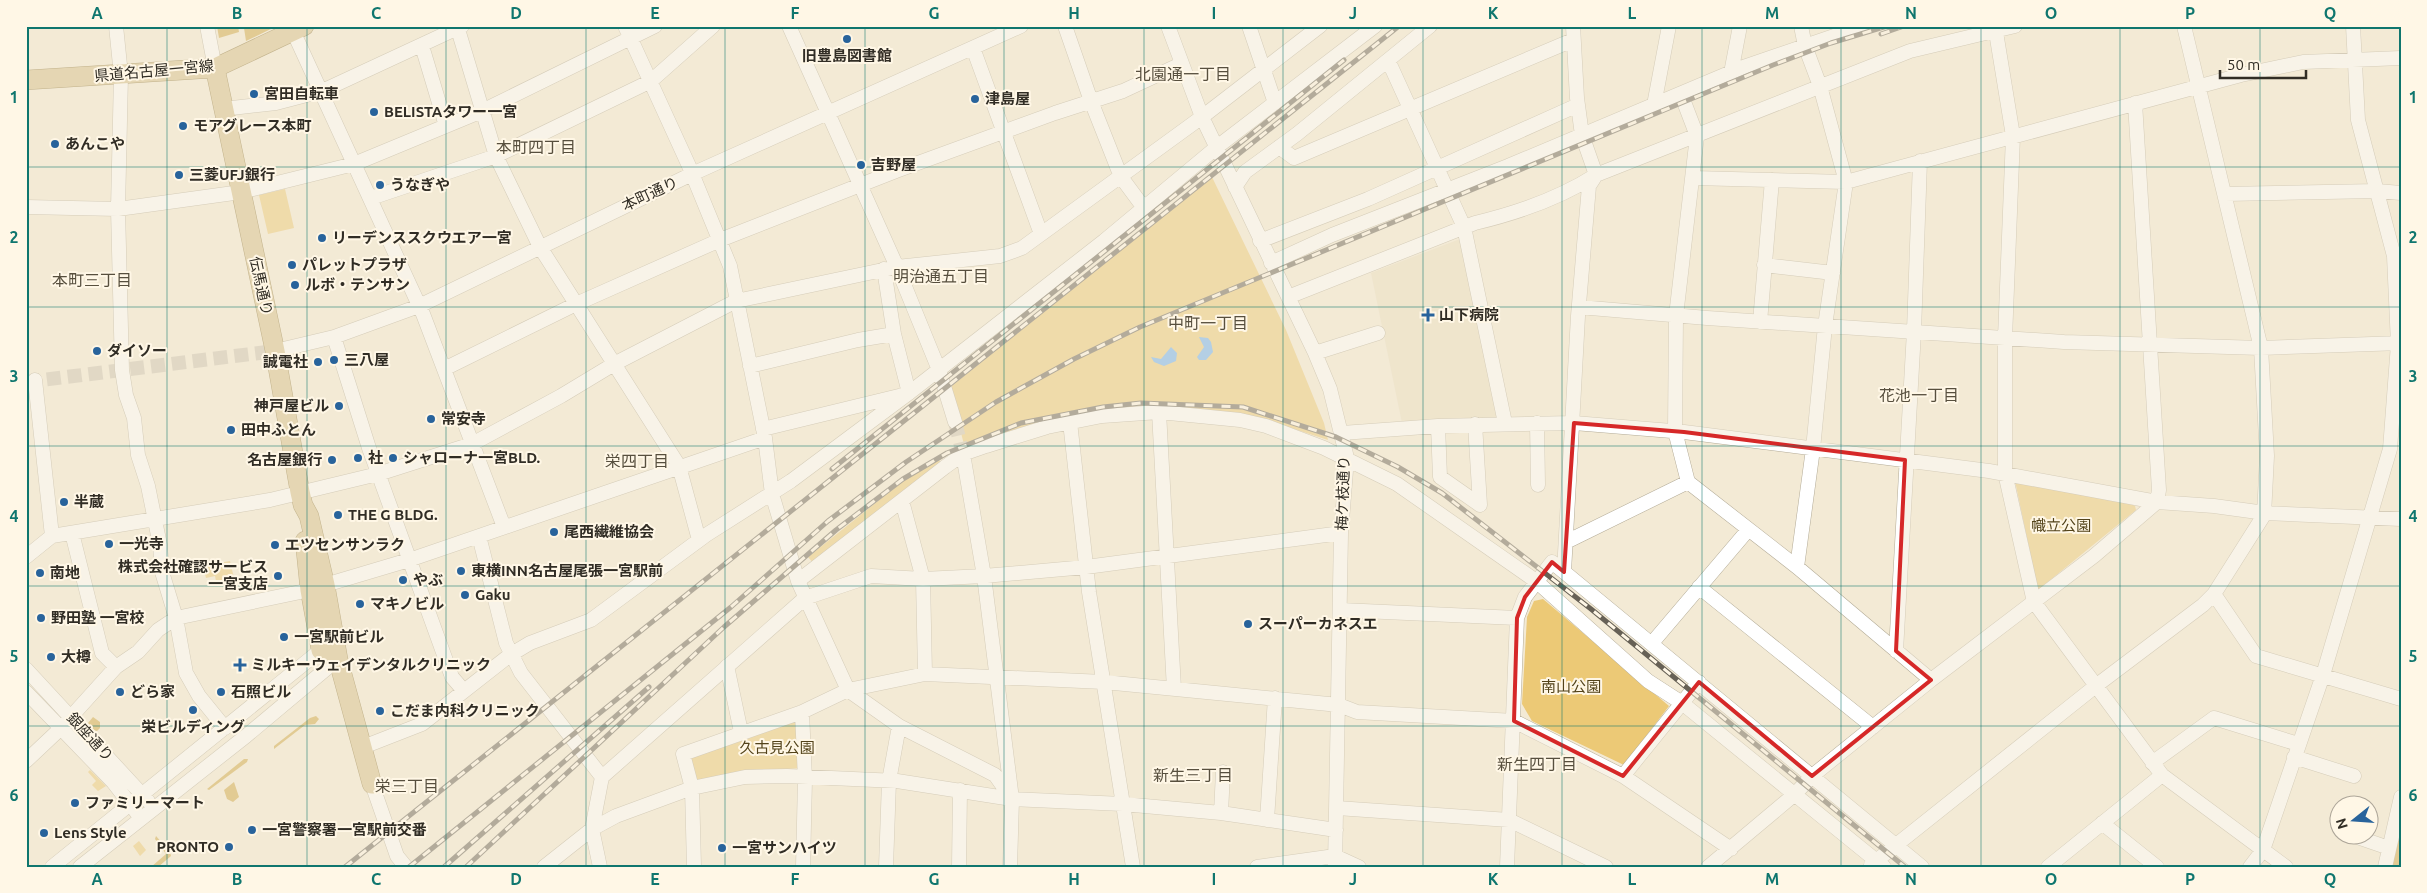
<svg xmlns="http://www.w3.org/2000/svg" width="2427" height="893" viewBox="0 0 2427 893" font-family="Ubuntu,'Noto Sans JP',sans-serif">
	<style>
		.built { fill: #ebdfc2 }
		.green { fill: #ecc976 }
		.forest { fill: #cea744 }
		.water { fill: #68aff5 }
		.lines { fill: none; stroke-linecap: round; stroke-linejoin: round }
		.minor-tunnel { stroke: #ccc4b2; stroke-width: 14; stroke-dasharray: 14 7; stroke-linecap: butt }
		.minor-casing { stroke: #b3ab97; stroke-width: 15 }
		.major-casing { stroke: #887033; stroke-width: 20 }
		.minor { stroke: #fff; stroke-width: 14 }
		.major { stroke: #d4bf89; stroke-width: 19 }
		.rail-casing { stroke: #676156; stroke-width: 5 }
		.rail { stroke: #fff7e6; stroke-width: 3; stroke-dasharray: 9; stroke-linecap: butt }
		.marked { fill: none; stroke: #d62828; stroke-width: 4; stroke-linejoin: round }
		.grid { fill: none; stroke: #0f766e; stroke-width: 1; stroke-opacity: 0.55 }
		.poi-dot { fill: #28639b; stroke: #fff7e6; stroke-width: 2 }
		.labels { text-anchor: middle; stroke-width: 4; stroke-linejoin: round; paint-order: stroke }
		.poi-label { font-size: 15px; font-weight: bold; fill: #312d25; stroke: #fff7e6; text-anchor: start }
		.street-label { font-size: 15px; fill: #312d25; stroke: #fff7e6 }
		.park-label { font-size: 15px; fill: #53431a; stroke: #fff7e6 }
		.neighbourhood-label { font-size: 16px; fill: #574f3e; stroke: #fff7e6 }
		.neatline { fill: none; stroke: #0f766e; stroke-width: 2 }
		.grid-label { font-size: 16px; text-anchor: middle; font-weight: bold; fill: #0f766e }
	</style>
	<rect width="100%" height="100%" fill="#f3ead5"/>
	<path class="built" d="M1460,239L1499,417L1402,423L1371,273Z"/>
	<path class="green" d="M1212,177L1286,330L1324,423L1328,440L1263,419H1055L1023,427L965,448L949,388Z
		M285,189L294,228L268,234L259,195Z
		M938,460L943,463L814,564L808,557L903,481Z
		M2015,481L2129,503L2135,506L2136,510L2038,590Z
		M230,561L234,578L216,581L215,576L206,578L203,566Z
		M1543,599L1669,706L1624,765L1532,721L1522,704L1527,617L1534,601Z
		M797,719L802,768L743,772L694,783L687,756Z
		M90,770L106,786L98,791L92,785L96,781L88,772Z
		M139,841L146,850L140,856L133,846Z"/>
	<path class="forest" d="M217,26H238L239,32L219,38Z
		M248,26H277L246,41L244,28Z
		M316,716L319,719L315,724L305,725L274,749V746L310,718Z
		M93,717L100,722V728L97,731L93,730L88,723Z
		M244,759H248L247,762L209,790L207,789Z
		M234,782L239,797L233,802L227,799L224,790Z
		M156,836L170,852L171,856L158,867H151L166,854L155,839Z
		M2401,836V867H2392L2398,837Z"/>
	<path class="water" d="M1199,337L1208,338L1211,342L1213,352L1206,360H1199L1197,357L1204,347Z
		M1171,347L1177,353L1176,361L1164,366L1154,362L1151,357L1161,359Z"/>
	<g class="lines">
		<path class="minor-tunnel" d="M26,382L275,351
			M955,422L963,454"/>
		<defs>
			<path id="minor" d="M116,26L121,75L118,209L122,370L126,395L134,418L138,455L148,486L160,545L162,572L176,618L186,673L199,696L225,728
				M207,26L215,68
				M457,26L496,156L540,247L679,466L699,540
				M625,26L689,166L730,266L765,438L772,494L798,581L848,690L899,726L995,775L1012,799
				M789,26L897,267L939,370L955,422
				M1065,26L1091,101L1121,177L1144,208
				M1168,26L1202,117L1315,353L1330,389L1347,458L1341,533L1335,867
				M1249,26L1275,103
				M1995,26L2013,136L2005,338V473L2034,602L2162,775L2286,867
				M293,31L423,314L504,527
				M422,46L446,126
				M973,48L1041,234
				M1388,60L1464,227L1505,423
				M1731,73L1740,26
				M1681,94L1697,136L1676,316L1675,431L1688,482L1797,567L1931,680
				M1654,105L1669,26
				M223,109L276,103L322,91L462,26
				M1279,147L1294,158L1573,40
				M1693,178L1846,182L2241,75L2303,62L2401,58
				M1235,187L1245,172L1297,134L1430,26
				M2225,194L2377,191L2401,193
				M371,198L496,156L651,81L713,26
				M26,207L118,209L241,192L354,164L482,111L655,26
				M1260,241L1368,199L1578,105
				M1271,263L1332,235L1508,166L1746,66L1863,26
				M1764,265L1833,273
				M884,269L894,334L909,393
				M1288,297L1475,223C1517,213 1560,198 1596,175L1910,51L2015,26
				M1579,307L1707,318L2064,342L2261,348L2401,343
				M1760,322L1772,180
				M334,337L369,448L452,677L464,691
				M275,351L334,337L419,306L692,174L1021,26
				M1315,353L1378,333
				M750,366L858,340L894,334
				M444,369L576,304L720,240L896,171L1055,113L1123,91L1181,64
				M35,380L52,536
				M1159,412L1174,689
				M1070,422L1089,592L1133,867
				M1537,423L1538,485
				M1438,426L1440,477L1480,505L1475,424
				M763,429L903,395
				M1342,433L1438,426L1574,423L1684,432L1989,471L2157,502L2214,506L2265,513L2401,519
				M963,454L984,576L1012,799L1010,867
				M902,501L923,579L925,674
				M72,533L102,653L116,667
				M479,536L506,643L521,673L602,777
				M1568,541L1688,482
				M26,557L52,536L270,500L378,474L472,444L561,396L614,364L736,301L897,267L1000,256L1022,248L1202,117L1320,26
				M1797,567L1813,449L1825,326L1846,182L1820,86L1805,46L1801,26
				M1564,572L1578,316L1589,186L1596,175L1582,135L1577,98L1573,26
				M798,581L945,467L963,454L986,446L1047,427L1102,416L1159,412L1240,420L1266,426L1324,448L1397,484L1536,581L1648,681L1682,703L1884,867
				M325,585L409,560L765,438
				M1699,587L1873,727
				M2214,594L2256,656L2401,699
				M1341,610L1517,618
				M1652,643L1748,530
				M1896,651L1914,331L1920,161
				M727,666L741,732
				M26,669L148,801
				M26,692L113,782L137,813
				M802,712L805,779L803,867
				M363,747L422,724L510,655L530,643L591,620L706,535L791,481L909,393L1104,241L1217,147L1375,26
				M2294,757L2354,776
				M26,761L60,729L116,667L138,652L158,630L176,618L310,590
				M2152,763L2214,718L2298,744
				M1623,776L1699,682
				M372,784L397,856L406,867
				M1337,808L1509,820L1606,867
				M1221,813L1223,772
				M1267,820L1275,698
				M2102,823L2157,867
				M2354,836L2389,848
				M1871,865L2097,685L2203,605L2214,594L2264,515L2267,456L2261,348L2184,26
				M52,867L321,650
				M80,867L246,736L338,659
				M544,867L592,829L616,816L692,788L745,777L787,776L897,781L1012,799L1123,804L1221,813L1336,830
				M600,867L592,829L602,777L805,598L871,576L923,579L984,576L1086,567L1341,533
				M694,867L692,788L683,754L802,712L848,690L925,674L1104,682L1339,705L1357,712L1514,721L1623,776L1731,849
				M886,867L889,781L899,726
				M959,867L960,790
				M1257,867L1335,856L1359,867
				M1507,867L1517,618L1525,597L1552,562L1922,867
				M1708,867L1795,794L1812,776L1931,680L2094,556L2157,502L2159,490L2135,103
				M2048,867L2162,775
				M2250,867L2263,850L2323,675L2390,449L2398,344L2394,256L2358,120L2353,26
				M2385,867L2401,797"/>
			<path id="major" d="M215,68L275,351L300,492L303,505L309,516L325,585L338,659L372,784
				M26,80L215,68L304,26
				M305,541L310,590L321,650L338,659"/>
		</defs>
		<use href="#minor" class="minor-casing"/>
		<use href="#major" class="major-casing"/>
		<use href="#minor" class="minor"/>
		<use href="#major" class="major"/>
		<defs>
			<path id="rail" d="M1881,34L1904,26
				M832,469L1344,60
				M345,867L1399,26
				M409,867L731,607L828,521L906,462L996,402L1074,359L1140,327L1773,65L1831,43L1887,26
				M444,867L649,687
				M466,867L724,627L836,530L903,479L947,453L1021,423L1103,407L1141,403L1243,407L1336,437L1398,467L1442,493L1591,609L1905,867"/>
		</defs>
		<use href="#rail" class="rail-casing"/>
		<use href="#rail" class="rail"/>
	</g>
	<path d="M0 0H2427V893H0ZM1574,423L1684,432L1905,460L1896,651L1931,680L1812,776L1699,682L1623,776L1514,721L1517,618L1525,597L1552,562L1564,572Z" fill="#f3ead5" fill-opacity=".55" fill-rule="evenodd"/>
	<path class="marked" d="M1574,423L1684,432L1905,460L1896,651L1931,680L1812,776L1699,682L1623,776L1514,721L1517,618L1525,597L1552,562L1564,572Z"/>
	<path class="grid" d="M167,26V867M307,26V867M446,26V867M586,26V867M725,26V867M865,26V867M1004,26V867M1144,26V867M1283,26V867M1423,26V867M1562,26V867M1702,26V867M1841,26V867M1981,26V867M2120,26V867M2260,26V867M26,167H2401M26,307H2401M26,446H2401M26,586H2401M26,726H2401"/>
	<g class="poi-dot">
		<circle cx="847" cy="39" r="5"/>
		<circle cx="254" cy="94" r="5"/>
		<circle cx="975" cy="99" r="5"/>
		<circle cx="374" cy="112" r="5"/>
		<circle cx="183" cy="126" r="5"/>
		<circle cx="55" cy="144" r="5"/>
		<circle cx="861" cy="165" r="5"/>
		<circle cx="179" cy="175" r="5"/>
		<circle cx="380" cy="185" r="5"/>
		<circle cx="322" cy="238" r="5"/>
		<circle cx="292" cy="265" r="5"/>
		<circle cx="295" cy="285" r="5"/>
		<path d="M1425.5 307.5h5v5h5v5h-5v5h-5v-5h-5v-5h5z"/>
		<circle cx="97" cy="351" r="5"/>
		<circle cx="334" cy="360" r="5"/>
		<circle cx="318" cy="362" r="5"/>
		<circle cx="339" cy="406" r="5"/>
		<circle cx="431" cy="419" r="5"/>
		<circle cx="231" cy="430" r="5"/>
		<circle cx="358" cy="458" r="5"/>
		<circle cx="393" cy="458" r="5"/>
		<circle cx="332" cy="460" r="5"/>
		<circle cx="64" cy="502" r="5"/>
		<circle cx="338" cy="515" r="5"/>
		<circle cx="554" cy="532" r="5"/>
		<circle cx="109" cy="544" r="5"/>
		<circle cx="275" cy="545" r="5"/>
		<circle cx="461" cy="571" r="5"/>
		<circle cx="40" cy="573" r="5"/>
		<circle cx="278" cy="576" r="5"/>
		<circle cx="403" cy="580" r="5"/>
		<circle cx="465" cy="595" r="5"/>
		<circle cx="360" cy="604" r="5"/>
		<circle cx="41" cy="618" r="5"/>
		<circle cx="1248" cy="624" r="5"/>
		<circle cx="284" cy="637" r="5"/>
		<circle cx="51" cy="657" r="5"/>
		<path d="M237.5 657.5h5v5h5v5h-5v5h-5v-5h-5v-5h5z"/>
		<circle cx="120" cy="692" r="5"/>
		<circle cx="221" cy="692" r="5"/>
		<circle cx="193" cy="710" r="5"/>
		<circle cx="380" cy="711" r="5"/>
		<circle cx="75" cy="803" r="5"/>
		<circle cx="252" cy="830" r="5"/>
		<circle cx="44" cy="833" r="5"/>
		<circle cx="229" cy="847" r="5"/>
		<circle cx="722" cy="848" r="5"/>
	</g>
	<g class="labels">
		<g class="poi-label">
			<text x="847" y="61" text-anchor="middle">旧豊島図書館</text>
			<text x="264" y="99">宮田自転車</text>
			<text x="985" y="104">津島屋</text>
			<text x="384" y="117">BELISTAタワー一宮</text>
			<text x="193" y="131">モアグレース本町</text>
			<text x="65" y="149">あんこや</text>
			<text x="871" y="170">吉野屋</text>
			<text x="189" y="180">三菱UFJ銀行</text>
			<text x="390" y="190">うなぎや</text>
			<text x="332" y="243">リーデンススクウエア一宮</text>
			<text x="302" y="270">パレットプラザ</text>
			<text x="305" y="290">ルボ・テンサン</text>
			<text x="1439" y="320">山下病院</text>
			<text x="107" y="356">ダイソー</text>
			<text x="344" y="365">三八屋</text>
			<text x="308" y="367" text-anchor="end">誠電社</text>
			<text x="329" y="411" text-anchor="end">神戸屋ビル</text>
			<text x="441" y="424">常安寺</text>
			<text x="241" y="435">田中ふとん</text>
			<text x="368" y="463">社</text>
			<text x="403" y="463">シャローナ一宮BLD.</text>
			<text x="322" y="465" text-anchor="end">名古屋銀行</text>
			<text x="74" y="507">半蔵</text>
			<text x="348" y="520">THE G BLDG.</text>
			<text x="564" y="537">尾西繊維協会</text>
			<text x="119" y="549">一光寺</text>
			<text x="285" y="550">エツセンサンラク</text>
			<text x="268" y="572" text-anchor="end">株式会社確認サービス<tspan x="268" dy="17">一宮支店</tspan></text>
			<text x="471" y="576">東横INN名古屋尾張一宮駅前</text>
			<text x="50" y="578">南地</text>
			<text x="413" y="585">やぶ</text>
			<text x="475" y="600">Gaku</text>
			<text x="370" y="609">マキノビル</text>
			<text x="51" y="623">野田塾 一宮校</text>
			<text x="1258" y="629">スーパーカネスエ</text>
			<text x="294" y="642">一宮駅前ビル</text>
			<text x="61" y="662">大樽</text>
			<text x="251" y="670">ミルキーウェイデンタルクリニック</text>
			<text x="130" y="697">どら家</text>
			<text x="231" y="697">石照ビル</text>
			<text x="390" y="716">こだま内科クリニック</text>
			<text x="193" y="732" text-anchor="middle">栄ビルディング</text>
			<text x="85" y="808">ファミリーマート</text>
			<text x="262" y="835">一宮警察署一宮駅前交番</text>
			<text x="54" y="838">Lens Style</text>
			<text x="219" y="852" text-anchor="end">PRONTO</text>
			<text x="732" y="853">一宮サンハイツ</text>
		</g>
		<g class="street-label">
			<text transform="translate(154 71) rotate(-5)" y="5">県道名古屋一宮線</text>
			<text transform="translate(650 194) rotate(-25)" y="5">本町通り</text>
			<text transform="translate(261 286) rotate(78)" y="5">伝馬通り</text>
			<text transform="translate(1343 493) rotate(-88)" y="5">梅ケ枝通り</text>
			<text transform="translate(90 737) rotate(47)" y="5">銀座通り</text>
		</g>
		<g class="park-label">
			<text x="2061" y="531">幟立公園</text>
			<text x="1571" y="692">南山公園</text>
			<text x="777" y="753">久古見公園</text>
		</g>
		<g class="neighbourhood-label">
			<text x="1183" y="80">北園通一丁目</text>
			<text x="536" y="153">本町四丁目</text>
			<text x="941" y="282">明治通五丁目</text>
			<text x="92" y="286">本町三丁目</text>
			<text x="1208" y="329">中町一丁目</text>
			<text x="1919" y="401">花池一丁目</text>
			<text x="637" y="467">栄四丁目</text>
			<text x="1537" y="770">新生四丁目</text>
			<text x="1193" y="781">新生三丁目</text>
			<text x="407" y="792">栄三丁目</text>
		</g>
	</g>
	<rect width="2427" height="893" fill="none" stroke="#fff7e6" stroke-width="55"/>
	<g transform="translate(2354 820) rotate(253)"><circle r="24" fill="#fff7e6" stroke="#ada699"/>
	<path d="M0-4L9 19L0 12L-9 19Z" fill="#28639b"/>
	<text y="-8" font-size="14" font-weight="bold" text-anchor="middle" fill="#312d25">N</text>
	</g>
	<path d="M2220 70v8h86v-8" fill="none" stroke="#312d25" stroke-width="2.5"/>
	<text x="2227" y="70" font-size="15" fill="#312d25" stroke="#fff7e6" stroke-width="4" paint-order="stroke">50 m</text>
	<rect x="28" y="28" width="2372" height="838" class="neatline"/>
	<g class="grid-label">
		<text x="97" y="19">A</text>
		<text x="237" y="19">B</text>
		<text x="376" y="19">C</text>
		<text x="516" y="19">D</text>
		<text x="655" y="19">E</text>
		<text x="795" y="19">F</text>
		<text x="934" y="19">G</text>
		<text x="1074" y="19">H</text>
		<text x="1214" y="19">I</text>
		<text x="1353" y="19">J</text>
		<text x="1493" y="19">K</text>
		<text x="1632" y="19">L</text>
		<text x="1772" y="19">M</text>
		<text x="1911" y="19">N</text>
		<text x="2051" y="19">O</text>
		<text x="2190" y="19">P</text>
		<text x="2330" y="19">Q</text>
		<text x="14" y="103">1</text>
		<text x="2413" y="103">1</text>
		<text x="14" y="243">2</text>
		<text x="2413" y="243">2</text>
		<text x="14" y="382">3</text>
		<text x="2413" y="382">3</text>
		<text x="14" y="522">4</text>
		<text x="2413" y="522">4</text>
		<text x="14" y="662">5</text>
		<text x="2413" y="662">5</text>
		<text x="14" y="801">6</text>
		<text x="2413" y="801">6</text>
		<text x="97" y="885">A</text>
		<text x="237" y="885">B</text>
		<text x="376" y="885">C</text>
		<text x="516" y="885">D</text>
		<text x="655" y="885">E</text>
		<text x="795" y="885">F</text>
		<text x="934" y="885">G</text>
		<text x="1074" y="885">H</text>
		<text x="1214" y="885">I</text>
		<text x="1353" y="885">J</text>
		<text x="1493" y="885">K</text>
		<text x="1632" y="885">L</text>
		<text x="1772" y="885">M</text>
		<text x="1911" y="885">N</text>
		<text x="2051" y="885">O</text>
		<text x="2190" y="885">P</text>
		<text x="2330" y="885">Q</text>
	</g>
</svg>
